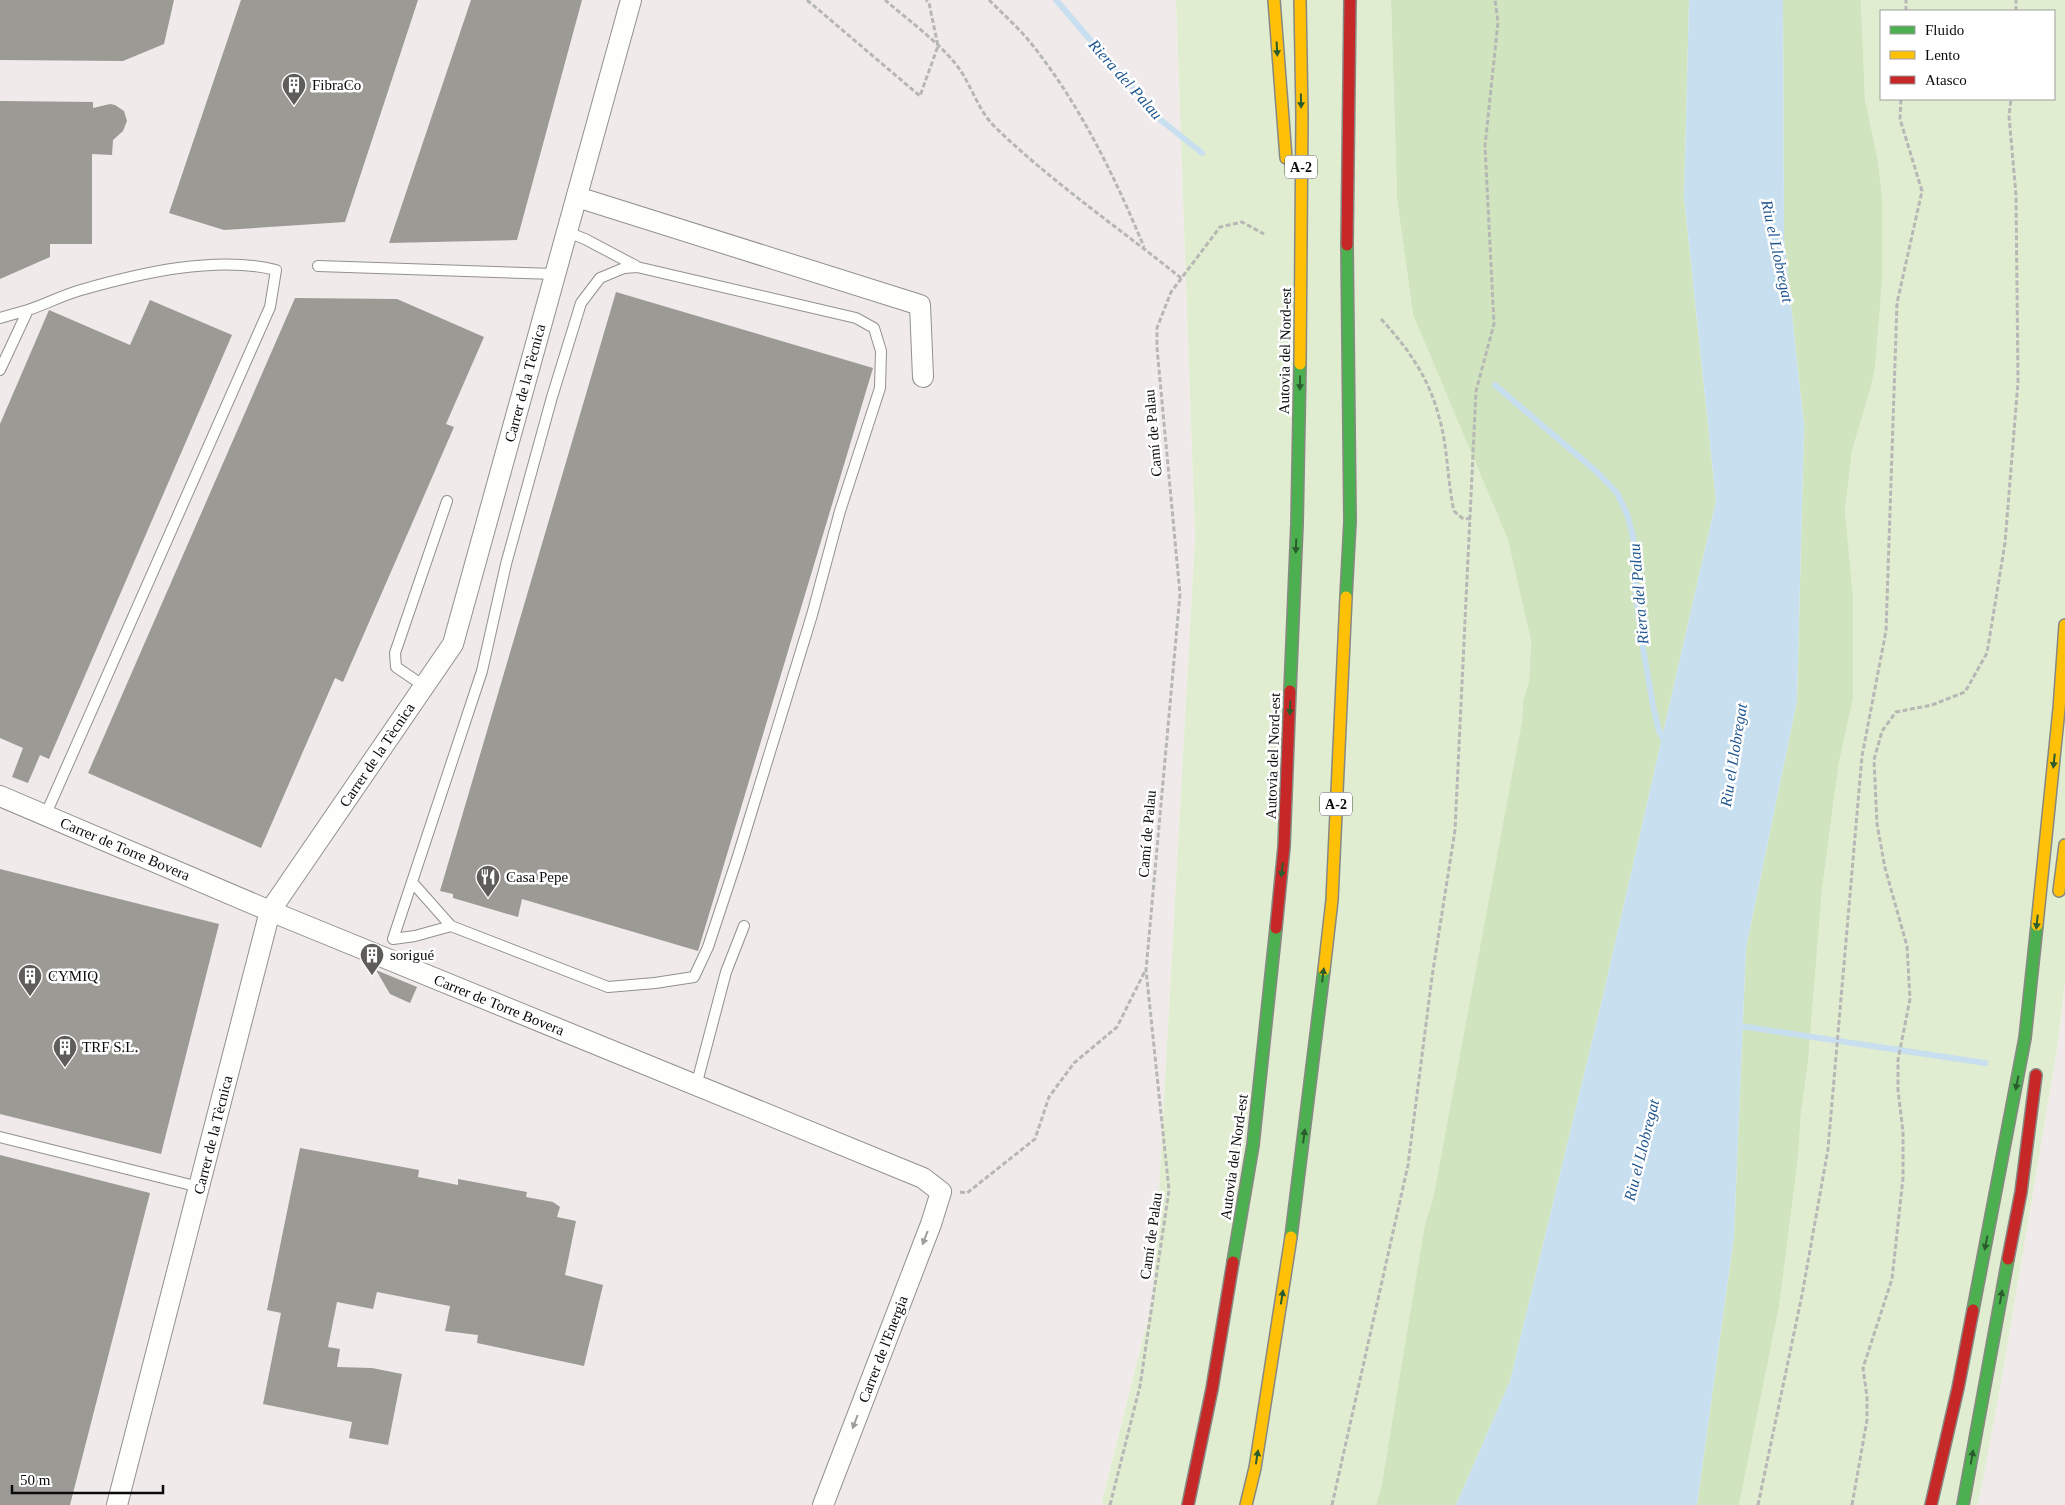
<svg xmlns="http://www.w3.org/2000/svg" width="2065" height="1505" viewBox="0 0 2065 1505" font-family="Georgia,serif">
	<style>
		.industrial { fill: #f0eaeb }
		.green { fill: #e0edd0; fill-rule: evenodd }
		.forest { fill: #d0e4bf }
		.water { fill: #c8dfef }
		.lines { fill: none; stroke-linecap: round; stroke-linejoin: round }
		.stream { stroke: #c8dfef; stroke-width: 6 }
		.building { fill: #9c9a94 }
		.lane-casing { stroke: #92918d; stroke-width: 12 }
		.street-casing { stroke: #92918d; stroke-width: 22 }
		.fast-casing { stroke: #888883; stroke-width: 14 }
		.slow-casing { stroke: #888883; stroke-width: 14 }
		.jam-casing { stroke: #888883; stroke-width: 14 }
		.path { stroke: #b7b7b5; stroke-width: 3; stroke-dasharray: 5 2.5; stroke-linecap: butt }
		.lane { stroke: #fefefc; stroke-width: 10 }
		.street { stroke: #fefefc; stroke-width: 20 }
		.fast { stroke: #4caf50; stroke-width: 11 }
		.slow { stroke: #ffc107; stroke-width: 11 }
		.jam { stroke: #c62828; stroke-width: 11 }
		.oneway { fill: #2b5c2d }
		.oneway2 { fill: #9c9c9b }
		.labels { text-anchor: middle; stroke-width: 5; stroke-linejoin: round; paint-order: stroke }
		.shield { fill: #fff; stroke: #545454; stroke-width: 1 }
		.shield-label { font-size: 14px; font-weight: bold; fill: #0a0a0a }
		.poi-label { font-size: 15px; fill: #0a0a0a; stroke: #fff; text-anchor: start }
		.street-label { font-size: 15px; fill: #0a0a0a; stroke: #fff }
		.water-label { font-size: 16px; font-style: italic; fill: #205690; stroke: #fff }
	</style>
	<rect width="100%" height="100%" fill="#f9f8ee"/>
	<path class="industrial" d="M0,0H1176L1195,537L1153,1299L1101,1505H0Z
		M2065,983V1505H1978L2001,1384L2057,1050Z"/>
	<path class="green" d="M1176,0H1391L1397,199L1413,315L1508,540L1531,641L1529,682L1523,701L1522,721L1433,1199L1426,1220L1381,1489L1376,1505H1101L1153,1299L1195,537Z
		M1861,0H2065V983L2057,1050L2001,1384L1978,1505H1739L1779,1307L1798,1159L1801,1113L1808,1063L1822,890L1839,762L1853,699V596L1845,512L1852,451L1870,390L1875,369L1882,283V196L1878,161L1865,99ZM1881,11H2054V99H1881Z"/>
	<path class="forest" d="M1391,0H1689L1684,197L1716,501L1603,996L1510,1381L1456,1505H1376L1381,1489L1422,1242L1426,1220L1433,1199L1522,721L1523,701L1529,682L1531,641L1508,540L1413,315L1397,199Z
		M1783,0H1861L1865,99L1878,161L1882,196V283L1875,369L1870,390L1852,451L1845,511L1853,596V699L1839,762L1822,890L1808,1063L1801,1113L1798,1159L1779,1307L1739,1505H1697L1734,1236L1746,948L1797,701L1804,426L1784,239Z"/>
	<path class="water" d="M1689,0H1783L1784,239L1804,426L1797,701L1746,948L1734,1236L1697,1505H1456L1510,1381L1603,996L1716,501L1684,197Z"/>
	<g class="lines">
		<path class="stream" d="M1056,0L1157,117L1202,153
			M1495,385L1597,472L1617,493L1627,514L1633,536L1636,597L1643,648L1653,706L1659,731L1665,742
			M1734,1025L1985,1063"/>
	</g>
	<path class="building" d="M0,0H174L164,44L123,61L0,60Z
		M241,0H418L345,222L224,230L169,213Z
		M471,0H582L517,240L389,243Z
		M0,101L93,102V108L110,104L115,105L124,111L127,121L123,131L113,140L112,155L92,154V244H50V257L0,279Z
		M616,292L873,368L698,951L522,899L518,917L453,898V894L440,891Z
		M295,298L397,299L484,337L446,424L454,427L343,682L335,678L261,848L88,773Z
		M150,300L232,335L49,759L40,755L28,783L12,777L23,748L0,738V424L49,310L130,345Z
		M0,869L219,924L161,1154L0,1114Z
		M376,970L417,987L410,1003L390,994Z
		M300,1148L419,1170L418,1177L458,1185V1179L527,1192L526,1197L553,1202L560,1207L557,1217L576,1221L565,1275L603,1285L584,1366L477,1343L478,1335L445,1331L450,1306L377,1292L373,1309L337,1302L328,1347L340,1349L337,1367L372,1368L402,1374L388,1445L349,1438L352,1422L263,1404L281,1313L267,1310Z
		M0,1155L150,1193L70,1505H0Z"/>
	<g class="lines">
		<defs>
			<path id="lane" d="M567,232L585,239L636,266
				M318,266L555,274
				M0,318L28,310
				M0,370L28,310C46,304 63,295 81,290C140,273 217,255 276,270L270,307L45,816
				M424,686L396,667L395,653L447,501
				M412,882L451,926L608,987L655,983L694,977L708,947L738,856L812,615L840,511L880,388L881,351L874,328L856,318L637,267L624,268L600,278L581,303L552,397L506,564L482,671L393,939L415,936L451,926
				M696,1086L726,972L744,926
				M0,1137L199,1187"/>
			<path id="street" d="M577,197L920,305L923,377
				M0,796L270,911L923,1178L941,1192L931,1224L823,1505
				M117,1505L270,911L453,644L631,0"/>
			<path id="fast" d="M1346,597L1350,521L1347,245
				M1290,691L1297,524L1300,364
				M1291,1237L1324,970
				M1233,1262L1253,1145L1276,928
				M1973,1310L2025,1038L2037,925
				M1963,1505L2008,1259"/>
			<path id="slow" d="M1274,0L1286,158
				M1300,0L1302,115L1300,364
				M2059,891L2065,845
				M2037,925L2059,709L2065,625
				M1324,970L1332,900L1346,597
				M1246,1505L1255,1468L1291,1237"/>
			<path id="jam" d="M1347,245L1350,0
				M1276,928L1284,847L1290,691
				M2008,1259L2021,1192L2036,1075
				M1188,1505L1212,1389L1233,1262
				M1931,1505L1958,1388L1973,1310"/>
		</defs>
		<use href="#lane" class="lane-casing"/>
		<use href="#street" class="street-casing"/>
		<use href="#fast" class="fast-casing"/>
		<use href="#slow" class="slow-casing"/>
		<use href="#jam" class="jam-casing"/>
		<path class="path" d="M807,0L920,96L938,46L929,3L926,0
			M885,0C908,20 940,43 958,67C972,86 978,111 996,128C1053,183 1119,228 1181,278
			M989,0C1004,15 1021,30 1034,47C1081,107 1115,177 1144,247
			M1906,11V0
			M2016,11V0
			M1381,319C1408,348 1429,378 1439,417C1448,447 1447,480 1454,511L1462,518L1470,519
			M960,1192L967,1193L1035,1139L1049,1097L1074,1063L1117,1027L1145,971
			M1110,1505L1140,1386L1169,1190L1146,970L1180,594L1157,348V328L1171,292L1220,227L1242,222L1264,234
			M1332,1505L1408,1165L1432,977L1455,830L1476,391L1494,324L1485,146L1498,22L1495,0
			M1758,1505L1802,1295L1828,1149L1862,756L1886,631L1897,303L1922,191L1900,119L1901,99
			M1852,1505L1867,1420V1397L1863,1368L1892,1279L1903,1178V1132L1898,1090V1060L1910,999L1907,946L1885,868L1877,824L1874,760L1882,731L1896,712L1932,705L1965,692L1987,653L2005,543L2018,382L2016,195L2009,116L2011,99"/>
		<use href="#lane" class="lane"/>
		<use href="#street" class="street"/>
		<use href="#fast" class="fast"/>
		<use href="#slow" class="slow"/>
		<use href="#jam" class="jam"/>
	</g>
	<defs><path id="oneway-solid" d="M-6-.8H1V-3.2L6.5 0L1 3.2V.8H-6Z" transform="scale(1.25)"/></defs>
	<g class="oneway">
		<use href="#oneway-solid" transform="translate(1277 49) rotate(87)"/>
		<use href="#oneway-solid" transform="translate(1301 101) rotate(89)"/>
		<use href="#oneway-solid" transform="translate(1300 383) rotate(91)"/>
		<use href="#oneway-solid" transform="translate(1296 546) rotate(92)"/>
		<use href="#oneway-solid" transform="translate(1290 708) rotate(92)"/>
		<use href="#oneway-solid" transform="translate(2054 761) rotate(96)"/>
		<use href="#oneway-solid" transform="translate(1282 870) rotate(96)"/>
		<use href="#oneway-solid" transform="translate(2037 922) rotate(96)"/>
		<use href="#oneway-solid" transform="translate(1323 975) rotate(-83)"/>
		<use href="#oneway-solid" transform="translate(2017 1083) rotate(101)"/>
		<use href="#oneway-solid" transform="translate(1304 1136) rotate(-83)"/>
		<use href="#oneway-solid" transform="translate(1986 1243) rotate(101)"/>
		<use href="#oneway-solid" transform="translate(1282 1297) rotate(-81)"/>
		<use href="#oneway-solid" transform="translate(2001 1297) rotate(-80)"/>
		<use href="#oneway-solid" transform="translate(1257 1457) rotate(-81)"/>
		<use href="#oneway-solid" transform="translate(1972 1457) rotate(-80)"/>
	</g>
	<g class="oneway2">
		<use href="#oneway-solid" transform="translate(925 1238) rotate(111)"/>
		<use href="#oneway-solid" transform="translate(855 1422) rotate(111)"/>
	</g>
	<defs>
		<symbol id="building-pin" viewBox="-11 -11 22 30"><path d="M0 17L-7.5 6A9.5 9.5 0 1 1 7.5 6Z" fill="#5e5d5a" stroke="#fff"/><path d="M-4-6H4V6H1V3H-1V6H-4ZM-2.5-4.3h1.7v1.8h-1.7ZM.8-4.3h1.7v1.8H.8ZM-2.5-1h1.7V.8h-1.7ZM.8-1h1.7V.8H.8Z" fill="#fff"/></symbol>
		<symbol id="restaurant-pin" viewBox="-11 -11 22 30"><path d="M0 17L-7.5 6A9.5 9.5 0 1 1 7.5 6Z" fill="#5e5d5a" stroke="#fff"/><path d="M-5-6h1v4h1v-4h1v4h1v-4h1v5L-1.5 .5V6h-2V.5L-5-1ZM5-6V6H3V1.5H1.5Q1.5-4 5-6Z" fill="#fff"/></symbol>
	</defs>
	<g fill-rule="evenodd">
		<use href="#building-pin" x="280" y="71" width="28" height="38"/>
		<use href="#restaurant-pin" x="474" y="863" width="28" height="38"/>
		<use href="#building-pin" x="358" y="941" width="28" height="38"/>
		<use href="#building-pin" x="16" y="962" width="28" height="38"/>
		<use href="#building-pin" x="51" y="1033" width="28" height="38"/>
	</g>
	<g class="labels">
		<g class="shield">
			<rect x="1285" y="155.5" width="32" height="23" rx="4"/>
			<rect x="1320" y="792.5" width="32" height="23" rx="4"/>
		</g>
		<g class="shield-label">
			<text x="1301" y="172">A-2</text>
			<text x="1336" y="809">A-2</text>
		</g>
		<g class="poi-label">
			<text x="312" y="90">FibraCo</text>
			<text x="506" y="882">Casa Pepe</text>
			<text x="390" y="960">sorigué</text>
			<text x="48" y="981">CYMIQ</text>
			<text x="82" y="1052">TRF S.L.</text>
		</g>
		<g class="street-label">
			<text transform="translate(1285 351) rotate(-89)" y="5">Autovia del Nord-est</text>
			<text transform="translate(525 383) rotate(-75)" y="5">Carrer de la Tècnica</text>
			<text transform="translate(1153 433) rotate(-95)" y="5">Camí de Palau</text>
			<text transform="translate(377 755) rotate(-56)" y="5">Carrer de la Tècnica</text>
			<text transform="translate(1273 756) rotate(-88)" y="5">Autovia del Nord-est</text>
			<text transform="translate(1147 834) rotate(-85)" y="5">Camí de Palau</text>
			<text transform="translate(125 849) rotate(23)" y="5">Carrer de Torre Bovera</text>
			<text transform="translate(499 1005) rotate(22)" y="5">Carrer de Torre Bovera</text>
			<text transform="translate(213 1135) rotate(-76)" y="5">Carrer de la Tècnica</text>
			<text transform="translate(1234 1157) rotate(-82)" y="5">Autovia del Nord-est</text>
			<text transform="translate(1151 1236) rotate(-82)" y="5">Camí de Palau</text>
			<text transform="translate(883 1349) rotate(-69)" y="5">Carrer de l'Energia</text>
		</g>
		<g class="water-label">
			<text transform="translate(1126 79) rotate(48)" y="6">Riera del Palau</text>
			<text transform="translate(1778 251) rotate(78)" y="6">Riu el Llobregat</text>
			<text transform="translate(1638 594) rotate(-95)" y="6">Riera del Palau</text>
			<text transform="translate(1733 755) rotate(-81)" y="6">Riu el Llobregat</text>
			<text transform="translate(1641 1150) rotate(-76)" y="6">Riu el Llobregat</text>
		</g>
	</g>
	<rect x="1880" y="10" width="175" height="90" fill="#ffffff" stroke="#9d9d9d"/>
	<rect x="1890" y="26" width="25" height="8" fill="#4caf50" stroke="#9d9d9d"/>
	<text x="1925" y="35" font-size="15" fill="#0a0a0a">Fluido</text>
	<rect x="1890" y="51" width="25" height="8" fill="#ffc107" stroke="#9d9d9d"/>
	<text x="1925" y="60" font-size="15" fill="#0a0a0a">Lento</text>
	<rect x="1890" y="76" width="25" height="8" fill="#c62828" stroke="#9d9d9d"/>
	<text x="1925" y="85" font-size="15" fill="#0a0a0a">Atasco</text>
	<path d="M12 1485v8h151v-8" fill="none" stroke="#0a0a0a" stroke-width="2.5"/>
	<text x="20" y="1485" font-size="15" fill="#0a0a0a" stroke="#ffffff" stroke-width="4" paint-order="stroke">50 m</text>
</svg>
